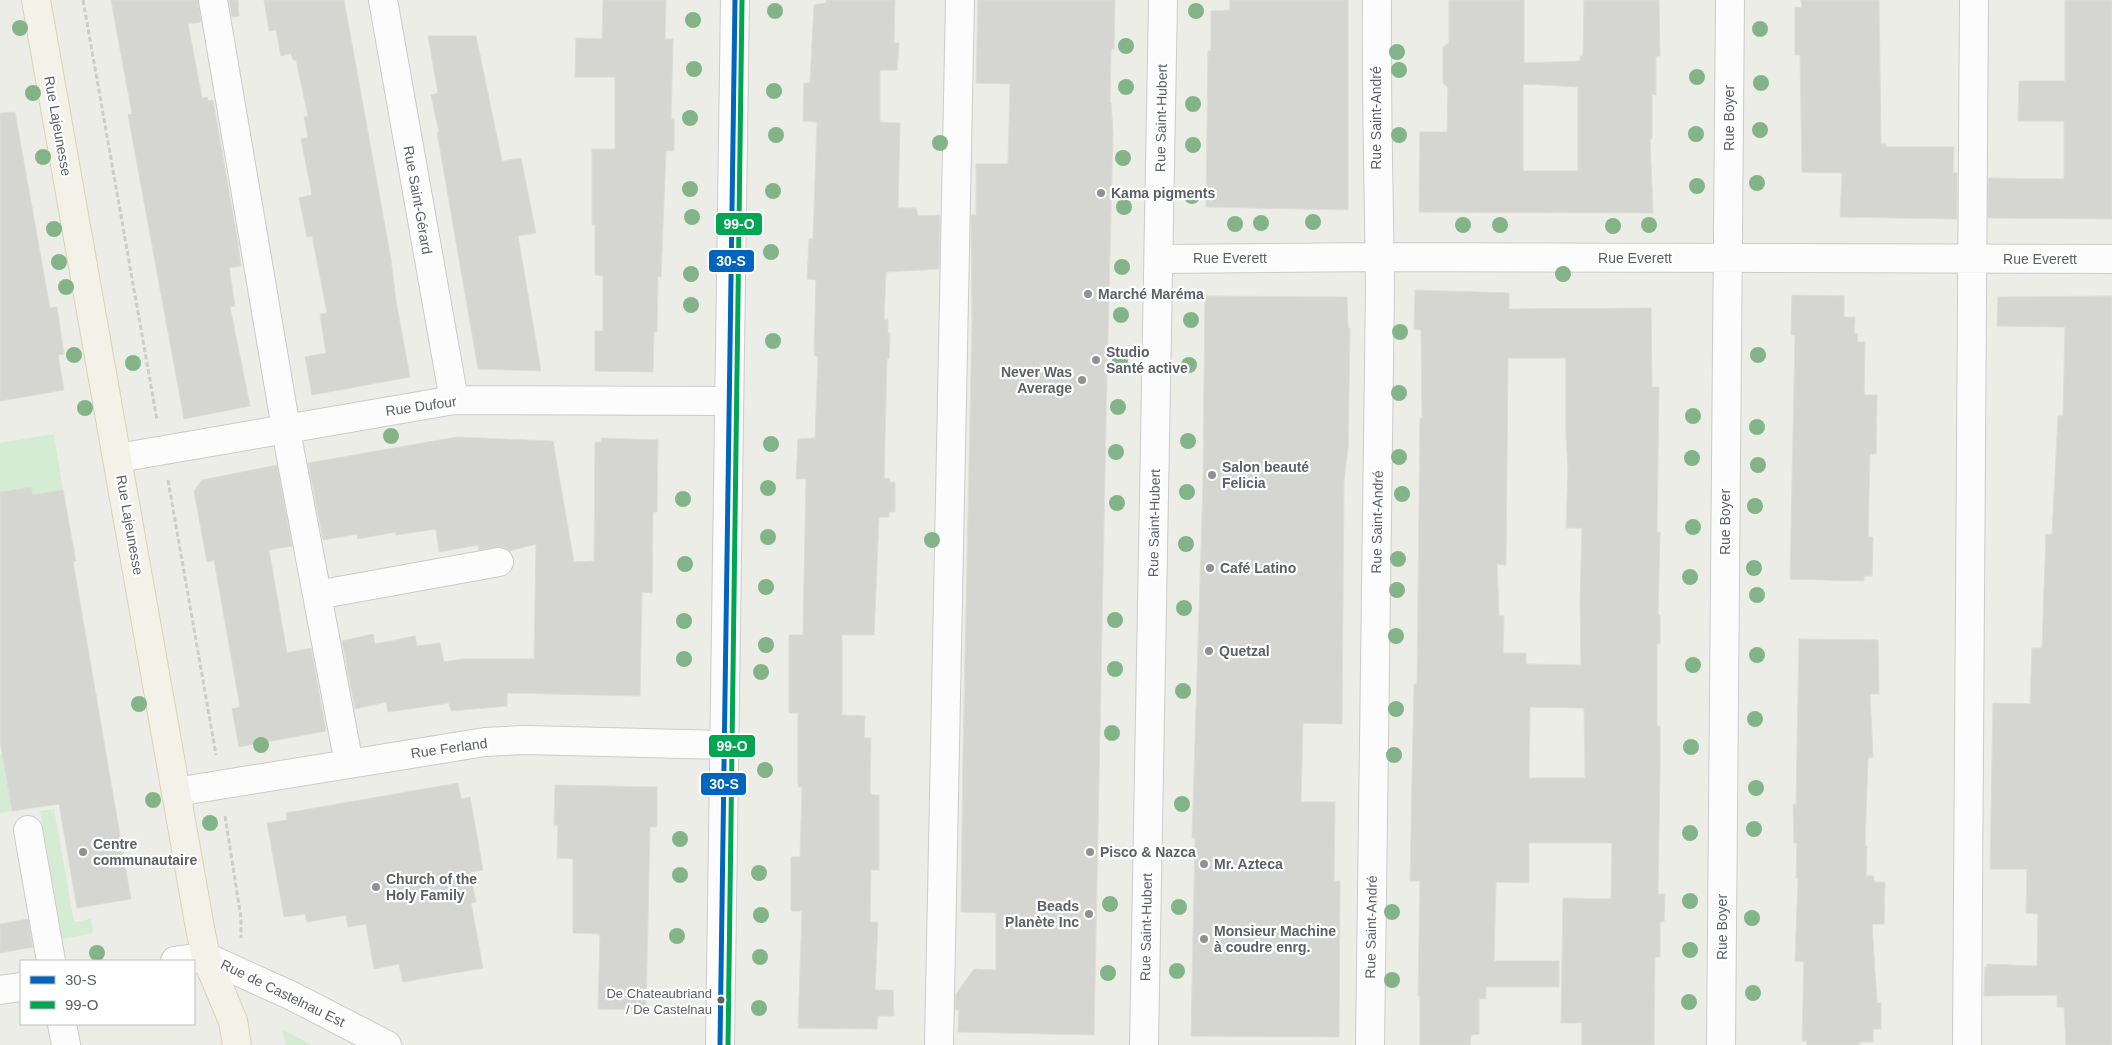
<svg xmlns="http://www.w3.org/2000/svg" width="2112" height="1045" viewBox="0 0 2112 1045" font-family="Helvetica,sans-serif">
	<style>
		.green { fill: #d4ebd4 }
		.building { fill: #d5d5d2; stroke: #dddcd6; fill-rule: evenodd }
		.lines { fill: none; stroke-linecap: round; stroke-linejoin: round }
		.minor-casing { stroke: #cacbca; stroke-width: 30 }
		.major-casing { stroke: #d8d2b3; stroke-width: 30 }
		.path { stroke: #c9cecb; stroke-width: 3; stroke-dasharray: 5 2.5; stroke-linecap: butt }
		.minor { stroke: #fcfcfc; stroke-width: 28 }
		.major { stroke: #f3f2e8; stroke-width: 28 }
		.bus-1-casing { stroke: #fff; stroke-width: 9 }
		.bus-2-casing { stroke: #fff; stroke-width: 9 }
		.bus-1 { stroke: #0065bd; stroke-width: 5 }
		.bus-2 { stroke: #00a651; stroke-width: 5 }
		.tree { fill: #83b488 }
		.poi-dot { fill: #8f9194; stroke: #fff; stroke-width: 2 }
		.bus-dot { fill: #5c6067; stroke: #fff; stroke-width: 2 }
		.labels { text-anchor: middle; stroke-width: 4.5; stroke-linejoin: round; paint-order: stroke }
		.bus-label { font-size: 13px; fill: #5c6067; stroke: #fff; text-anchor: end }
		.street-label { font-size: 14px; fill: #5c6067; stroke: #fff }
		.poi-label { font-size: 14px; font-weight: bold; fill: #5c6067; stroke: #fff; text-anchor: start }
		.line-badge { stroke: #fff; stroke-width: 2 }
		.badge-label { font-size: 14px; text-anchor: middle; font-weight: bold; fill: #fff }
	</style>
	<rect width="100%" height="100%" fill="#edede8"/>
	<path class="green" d="M54,434L63,490L33,495L31,487L0,492V443Z
		M0,754H2L12,811L0,813Z
		M54,809L74,922L91,919L93,933L62,939L40,811Z
		M282,1029L312,1045H286Z"/>
	<path class="building" d="M111,0H198L201,22L188,24L202,98L207,97L208,101L213,100L238,243L241,266L229,268L235,306L230,307L250,406L184,419L128,115L132,114Z
		M229,0H238L239,16L232,17Z
		M264,0H344L391,259L396,301L410,377L312,395L305,357L326,353L320,314L327,313L312,236L307,237L299,198L312,195L301,139L308,138L304,117L308,116L296,60H293L291,53L281,56L276,30L269,31Z
		M603,0H666L665,39H673L671,119H674V151H666L661,277L658,276L657,332H654L653,372L595,371V331H603V276L595,275V225H592V149H615V77H575L576,38L602,39Z
		M827,0H895L894,43H899L897,70H880V122L900,123L898,208H916L918,216L940,215L939,269L886,272L884,320H888V333H890L889,359H887L884,478H889L890,482H895V512H889V517H879L874,635H842V715L865,716L864,738H871L870,792L872,795H879V870H871L870,922H878L875,990H893L894,1016H878L877,1029L798,1028L802,911H791V857H800L802,787H798V713H789V635H803L806,479H796L798,439L815,438L818,357L814,355L816,280L807,279L809,239H813L817,122L803,121L804,83H810L814,5L826,3Z
		M978,0H1115L1114,49H1111L1110,103H1111L1113,133L1107,372L1094,1035L958,1032L959,1010H955L956,994L974,969L996,970V913L961,912L963,752L972,321L971,215H976V164H1008L1010,84L976,83Z
		M1230,0H1348V210L1206,207L1208,51H1211V11L1230,10Z
		M1449,0H1524V63L1580,61V56H1583L1584,0H1659L1660,56H1656V95L1652,94V139H1650L1653,213L1419,212L1420,132H1447L1448,88L1443,83V47L1449,43ZM1523,84L1578,87V171H1523Z
		M1801,0H1879L1881,144H1886V147H1954L1953,173H1957V219L1840,217L1842,173L1802,172L1800,55H1795V7L1802,8Z
		M2065,0H2112V219L1988,218V178L2064,179V121H2018L2019,81H2065Z
		M428,36H476L502,161L521,158L536,233L518,236L541,371L478,369L437,132H439L431,95L438,93Z
		M15,112L50,308L57,307L64,354L58,355L64,390L0,401V113Z
		M1415,290L1509,293V309L1651,308L1652,387H1659L1657,532H1660L1658,615H1660V644H1657V726H1660V765L1658,894H1665L1664,922H1660V957H1655L1654,1045H1582V1023H1561L1563,898L1611,899L1612,843H1529V883L1496,882L1494,961H1559V987H1486V999H1479V1034L1471,1035L1470,1045H1420V996H1418L1420,881H1410L1414,684H1417L1420,418H1422L1421,330L1414,329ZM1508,358H1566V436L1568,469L1566,528H1582L1580,602L1581,665L1526,664V653H1503L1504,616H1499L1497,564L1506,565ZM1530,707L1584,708L1585,778H1529Z
		M1792,295L1844,296V317H1855L1854,333L1858,334L1857,342H1865L1864,395H1877L1876,454H1870L1868,537H1873L1872,576H1864V581L1790,579L1795,335H1791Z
		M1205,296L1347,297L1348,328H1350L1348,447L1344,481L1342,724L1303,723L1301,802H1335L1334,881H1340L1339,1037L1191,1036L1195,838H1192L1203,484Z
		M2112,296V1045H2066L2064,1007H2057V995L1984,996L1985,967H1987V964L2037,966L2038,914L2026,913L2027,869H1990L1993,703L2030,704L2032,648H2042L2046,534H2052L2058,416H2063L2065,327L1997,326L1998,297Z
		M457,437L553,441L574,562L594,561L595,442H601V438L658,440L657,512H653L652,593L642,592L640,696L507,693V706L451,711L449,703L388,712L386,702L355,709L342,641L373,634L375,644L415,636L417,646L440,643L444,662L461,659H534L536,544L509,551L504,547H497L479,550L478,545L439,552L436,529L396,535V532L358,539L357,534L323,540L308,463Z
		M277,465L292,546L269,550L287,653L311,648L326,731L239,747L232,709L240,707L214,560L207,562L194,491L202,480Z
		M31,487L33,495L63,490L76,561H73L131,899L77,908L59,804L12,811L0,741V492Z
		M1799,639L1878,640L1879,694H1870L1873,757L1868,758L1865,846H1867L1866,876H1874V882H1885L1884,924H1872L1877,1003H1881V1029H1873V1042H1860V1045H1807V1041H1802L1804,962L1795,961L1798,879L1796,878L1797,843H1794L1793,804H1796Z
		M458,783L461,799L470,797L483,870L470,872L476,902L471,903L483,968L403,982L399,964L374,969L366,924L348,927L346,915L307,922L305,914L284,917L267,823L287,820L286,813Z
		M555,785L657,787V827H650L646,1010L598,1009L600,934L573,933V859L557,858L558,826L554,825Z
		M28,919L33,947L0,953V924Z"/>
	<g class="lines">
		<defs>
			<path id="minor" d="M213,0L290,452L349,764
				M383,0L454,400
				M1159,259L1379,257L2112,259
				M118,458L454,400L728,401
				M317,595L499,562
				M176,792L485,742L525,740L724,745
				M28,830L51,961
				M175,961L206,957L292,996L387,1045
				M0,990L21,987
				M62,1024L66,1045
				M720,1045L735,0
				M939,1045L960,0
				M1144,1045L1163,0
				M1370,1045L1380,288C1379,192 1376,96 1377,0
				M1721,1045L1730,0
				M1967,1045L1974,0"/>
			<path id="major" d="M36,0L200,928L206,957L233,1021L237,1045"/>
		</defs>
		<use href="#minor" class="minor-casing"/>
		<use href="#major" class="major-casing"/>
		<path class="path" d="M83,0L157,420
			M168,480L216,755
			M225,816L241,918V938"/>
		<use href="#minor" class="minor"/>
		<use href="#major" class="major"/>
		<defs>
			<path id="bus-1" d="M720,1045L735,0"/>
			<path id="bus-2" d="M728,1045L742,0"/>
		</defs>
		<use href="#bus-1" class="bus-1-casing"/>
		<use href="#bus-2" class="bus-2-casing"/>
		<use href="#bus-1" class="bus-1"/>
		<use href="#bus-2" class="bus-2"/>
	</g>
	<g class="tree">
		<circle cx="775" cy="11" r="8"/>
		<circle cx="1196" cy="11" r="8"/>
		<circle cx="693" cy="20" r="8"/>
		<circle cx="20" cy="28" r="8"/>
		<circle cx="1760" cy="29" r="8"/>
		<circle cx="1126" cy="46" r="8"/>
		<circle cx="1397" cy="52" r="8"/>
		<circle cx="694" cy="69" r="8"/>
		<circle cx="1399" cy="70" r="8"/>
		<circle cx="1697" cy="77" r="8"/>
		<circle cx="1761" cy="83" r="8"/>
		<circle cx="1126" cy="87" r="8"/>
		<circle cx="774" cy="91" r="8"/>
		<circle cx="33" cy="93" r="8"/>
		<circle cx="1193" cy="104" r="8"/>
		<circle cx="690" cy="118" r="8"/>
		<circle cx="1760" cy="130" r="8"/>
		<circle cx="1696" cy="134" r="8"/>
		<circle cx="776" cy="135" r="8"/>
		<circle cx="1399" cy="135" r="8"/>
		<circle cx="940" cy="143" r="8"/>
		<circle cx="1193" cy="145" r="8"/>
		<circle cx="43" cy="157" r="8"/>
		<circle cx="1123" cy="158" r="8"/>
		<circle cx="1757" cy="183" r="8"/>
		<circle cx="1697" cy="186" r="8"/>
		<circle cx="690" cy="189" r="8"/>
		<circle cx="773" cy="191" r="8"/>
		<circle cx="1192" cy="196" r="8"/>
		<circle cx="1124" cy="207" r="8"/>
		<circle cx="692" cy="217" r="8"/>
		<circle cx="1313" cy="222" r="8"/>
		<circle cx="1261" cy="223" r="8"/>
		<circle cx="1235" cy="224" r="8"/>
		<circle cx="1463" cy="225" r="8"/>
		<circle cx="1500" cy="225" r="8"/>
		<circle cx="1649" cy="225" r="8"/>
		<circle cx="1613" cy="226" r="8"/>
		<circle cx="54" cy="229" r="8"/>
		<circle cx="771" cy="252" r="8"/>
		<circle cx="59" cy="262" r="8"/>
		<circle cx="1122" cy="267" r="8"/>
		<circle cx="691" cy="274" r="8"/>
		<circle cx="1563" cy="274" r="8"/>
		<circle cx="66" cy="287" r="8"/>
		<circle cx="691" cy="305" r="8"/>
		<circle cx="1121" cy="315" r="8"/>
		<circle cx="1191" cy="320" r="8"/>
		<circle cx="1400" cy="332" r="8"/>
		<circle cx="773" cy="341" r="8"/>
		<circle cx="74" cy="355" r="8"/>
		<circle cx="1758" cy="355" r="8"/>
		<circle cx="1120" cy="361" r="8"/>
		<circle cx="133" cy="363" r="8"/>
		<circle cx="1189" cy="365" r="8"/>
		<circle cx="1399" cy="393" r="8"/>
		<circle cx="1118" cy="407" r="8"/>
		<circle cx="85" cy="408" r="8"/>
		<circle cx="1693" cy="416" r="8"/>
		<circle cx="1757" cy="427" r="8"/>
		<circle cx="391" cy="436" r="8"/>
		<circle cx="1188" cy="441" r="8"/>
		<circle cx="771" cy="444" r="8"/>
		<circle cx="1116" cy="452" r="8"/>
		<circle cx="1399" cy="457" r="8"/>
		<circle cx="1692" cy="458" r="8"/>
		<circle cx="1758" cy="465" r="8"/>
		<circle cx="768" cy="488" r="8"/>
		<circle cx="1187" cy="492" r="8"/>
		<circle cx="1402" cy="494" r="8"/>
		<circle cx="683" cy="499" r="8"/>
		<circle cx="1117" cy="503" r="8"/>
		<circle cx="1755" cy="506" r="8"/>
		<circle cx="1693" cy="527" r="8"/>
		<circle cx="768" cy="537" r="8"/>
		<circle cx="932" cy="540" r="8"/>
		<circle cx="1186" cy="544" r="8"/>
		<circle cx="1398" cy="559" r="8"/>
		<circle cx="685" cy="564" r="8"/>
		<circle cx="1754" cy="568" r="8"/>
		<circle cx="1690" cy="577" r="8"/>
		<circle cx="766" cy="587" r="8"/>
		<circle cx="1397" cy="590" r="8"/>
		<circle cx="1757" cy="595" r="8"/>
		<circle cx="1184" cy="608" r="8"/>
		<circle cx="1115" cy="620" r="8"/>
		<circle cx="684" cy="621" r="8"/>
		<circle cx="1396" cy="636" r="8"/>
		<circle cx="766" cy="645" r="8"/>
		<circle cx="1757" cy="655" r="8"/>
		<circle cx="684" cy="659" r="8"/>
		<circle cx="1693" cy="665" r="8"/>
		<circle cx="1115" cy="669" r="8"/>
		<circle cx="761" cy="672" r="8"/>
		<circle cx="1183" cy="691" r="8"/>
		<circle cx="139" cy="704" r="8"/>
		<circle cx="1396" cy="709" r="8"/>
		<circle cx="1755" cy="719" r="8"/>
		<circle cx="1112" cy="733" r="8"/>
		<circle cx="261" cy="745" r="8"/>
		<circle cx="1691" cy="747" r="8"/>
		<circle cx="1394" cy="755" r="8"/>
		<circle cx="765" cy="770" r="8"/>
		<circle cx="1756" cy="788" r="8"/>
		<circle cx="153" cy="800" r="8"/>
		<circle cx="1182" cy="804" r="8"/>
		<circle cx="210" cy="823" r="8"/>
		<circle cx="1754" cy="829" r="8"/>
		<circle cx="1690" cy="833" r="8"/>
		<circle cx="680" cy="839" r="8"/>
		<circle cx="759" cy="873" r="8"/>
		<circle cx="680" cy="875" r="8"/>
		<circle cx="1690" cy="901" r="8"/>
		<circle cx="1110" cy="904" r="8"/>
		<circle cx="1179" cy="907" r="8"/>
		<circle cx="1392" cy="912" r="8"/>
		<circle cx="761" cy="915" r="8"/>
		<circle cx="1752" cy="918" r="8"/>
		<circle cx="677" cy="936" r="8"/>
		<circle cx="1690" cy="950" r="8"/>
		<circle cx="97" cy="953" r="8"/>
		<circle cx="760" cy="957" r="8"/>
		<circle cx="1177" cy="971" r="8"/>
		<circle cx="1108" cy="973" r="8"/>
		<circle cx="1392" cy="980" r="8"/>
		<circle cx="1753" cy="993" r="8"/>
		<circle cx="1689" cy="1002" r="8"/>
		<circle cx="759" cy="1008" r="8"/>
	</g>
	<g class="poi-dot">
		<circle cx="1101" cy="193" r="5"/>
		<circle cx="1088" cy="294" r="5"/>
		<circle cx="1096" cy="360" r="5"/>
		<circle cx="1082" cy="380" r="5"/>
		<circle cx="1212" cy="475" r="5"/>
		<circle cx="1210" cy="568" r="5"/>
		<circle cx="1209" cy="651" r="5"/>
		<circle cx="83" cy="852" r="5"/>
		<circle cx="1090" cy="852" r="5"/>
		<circle cx="1204" cy="864" r="5"/>
		<circle cx="376" cy="887" r="5"/>
		<circle cx="1089" cy="914" r="5"/>
		<circle cx="1204" cy="939" r="5"/>
	</g>
	<circle class="bus-dot" cx="721" cy="1000" r="4.5"/>
	<g class="labels">
		<g class="bus-label">
			<text x="712" y="998">De Chateaubriand<tspan x="712" dy="16">/ De Castelnau</tspan></text>
		</g>
		<g class="street-label">
			<text transform="translate(1161 118) rotate(-89)" y="5">Rue Saint-Hubert</text>
			<text transform="translate(1376 118) rotate(-90)" y="5">Rue Saint-André</text>
			<text transform="translate(1729 118) rotate(-90)" y="5">Rue Boyer</text>
			<text transform="translate(58 126) rotate(80)" y="5">Rue Lajeunesse</text>
			<text transform="translate(418 200) rotate(80)" y="5">Rue Saint-Gérard</text>
			<text x="1230" y="263">Rue Everett</text>
			<text x="1635" y="263">Rue Everett</text>
			<text x="2040" y="264">Rue Everett</text>
			<text transform="translate(421 406) rotate(-8)" y="5">Rue Dufour</text>
			<text transform="translate(1377 522) rotate(-89)" y="5">Rue Saint-André</text>
			<text transform="translate(1725 522) rotate(-90)" y="5">Rue Boyer</text>
			<text transform="translate(1154 523) rotate(-89)" y="5">Rue Saint-Hubert</text>
			<text transform="translate(130 525) rotate(80)" y="5">Rue Lajeunesse</text>
			<text transform="translate(449 748) rotate(-8)" y="5">Rue Ferland</text>
			<text transform="translate(1146 927) rotate(-89)" y="5">Rue Saint-Hubert</text>
			<text transform="translate(1371 927) rotate(-89)" y="5">Rue Saint-André</text>
			<text transform="translate(1722 927) rotate(-90)" y="5">Rue Boyer</text>
			<text transform="translate(283 993) rotate(26)" y="5">Rue de Castelnau Est</text>
		</g>
		<g class="poi-label">
			<text x="1111" y="198">Kama pigments</text>
			<text x="1098" y="299">Marché Maréma</text>
			<text x="1106" y="357">Studio<tspan x="1106" dy="16">Santé active</tspan></text>
			<text x="1072" y="377" text-anchor="end">Never Was<tspan x="1072" dy="16">Average</tspan></text>
			<text x="1222" y="472">Salon beauté<tspan x="1222" dy="16">Felicia</tspan></text>
			<text x="1220" y="573">Café Latino</text>
			<text x="1219" y="656">Quetzal</text>
			<text x="93" y="849">Centre<tspan x="93" dy="16">communautaire</tspan></text>
			<text x="1100" y="857">Pisco &amp; Nazca</text>
			<text x="1214" y="869">Mr. Azteca</text>
			<text x="386" y="884">Church of the<tspan x="386" dy="16">Holy Family</tspan></text>
			<text x="1079" y="911" text-anchor="end">Beads<tspan x="1079" dy="16">Planète Inc</tspan></text>
			<text x="1214" y="936">Monsieur Machine<tspan x="1214" dy="16">à coudre enrg.</tspan></text>
		</g>
	</g>
	<g class="line-badge">
		<rect x="715" y="212" width="48" height="24" rx="5" fill="#00a651"/>
		<rect x="708" y="249" width="47" height="24" rx="5" fill="#0065bd"/>
		<rect x="708" y="734" width="48" height="24" rx="5" fill="#00a651"/>
		<rect x="700" y="772" width="47" height="24" rx="5" fill="#0065bd"/>
	</g>
	<g class="badge-label">
		<text x="739" y="229">99-O</text>
		<text x="731" y="266">30-S</text>
		<text x="732" y="751">99-O</text>
		<text x="724" y="789">30-S</text>
	</g>
	<rect x="20" y="960" width="175" height="65" fill="#ffffff" stroke="#bebfc2"/>
	<rect x="30" y="976" width="25" height="8" fill="#0065bd" stroke="#bebfc2"/>
	<text x="65" y="985" font-size="15" fill="#5c6067">30-S</text>
	<rect x="30" y="1001" width="25" height="8" fill="#00a651" stroke="#bebfc2"/>
	<text x="65" y="1010" font-size="15" fill="#5c6067">99-O</text>
</svg>
